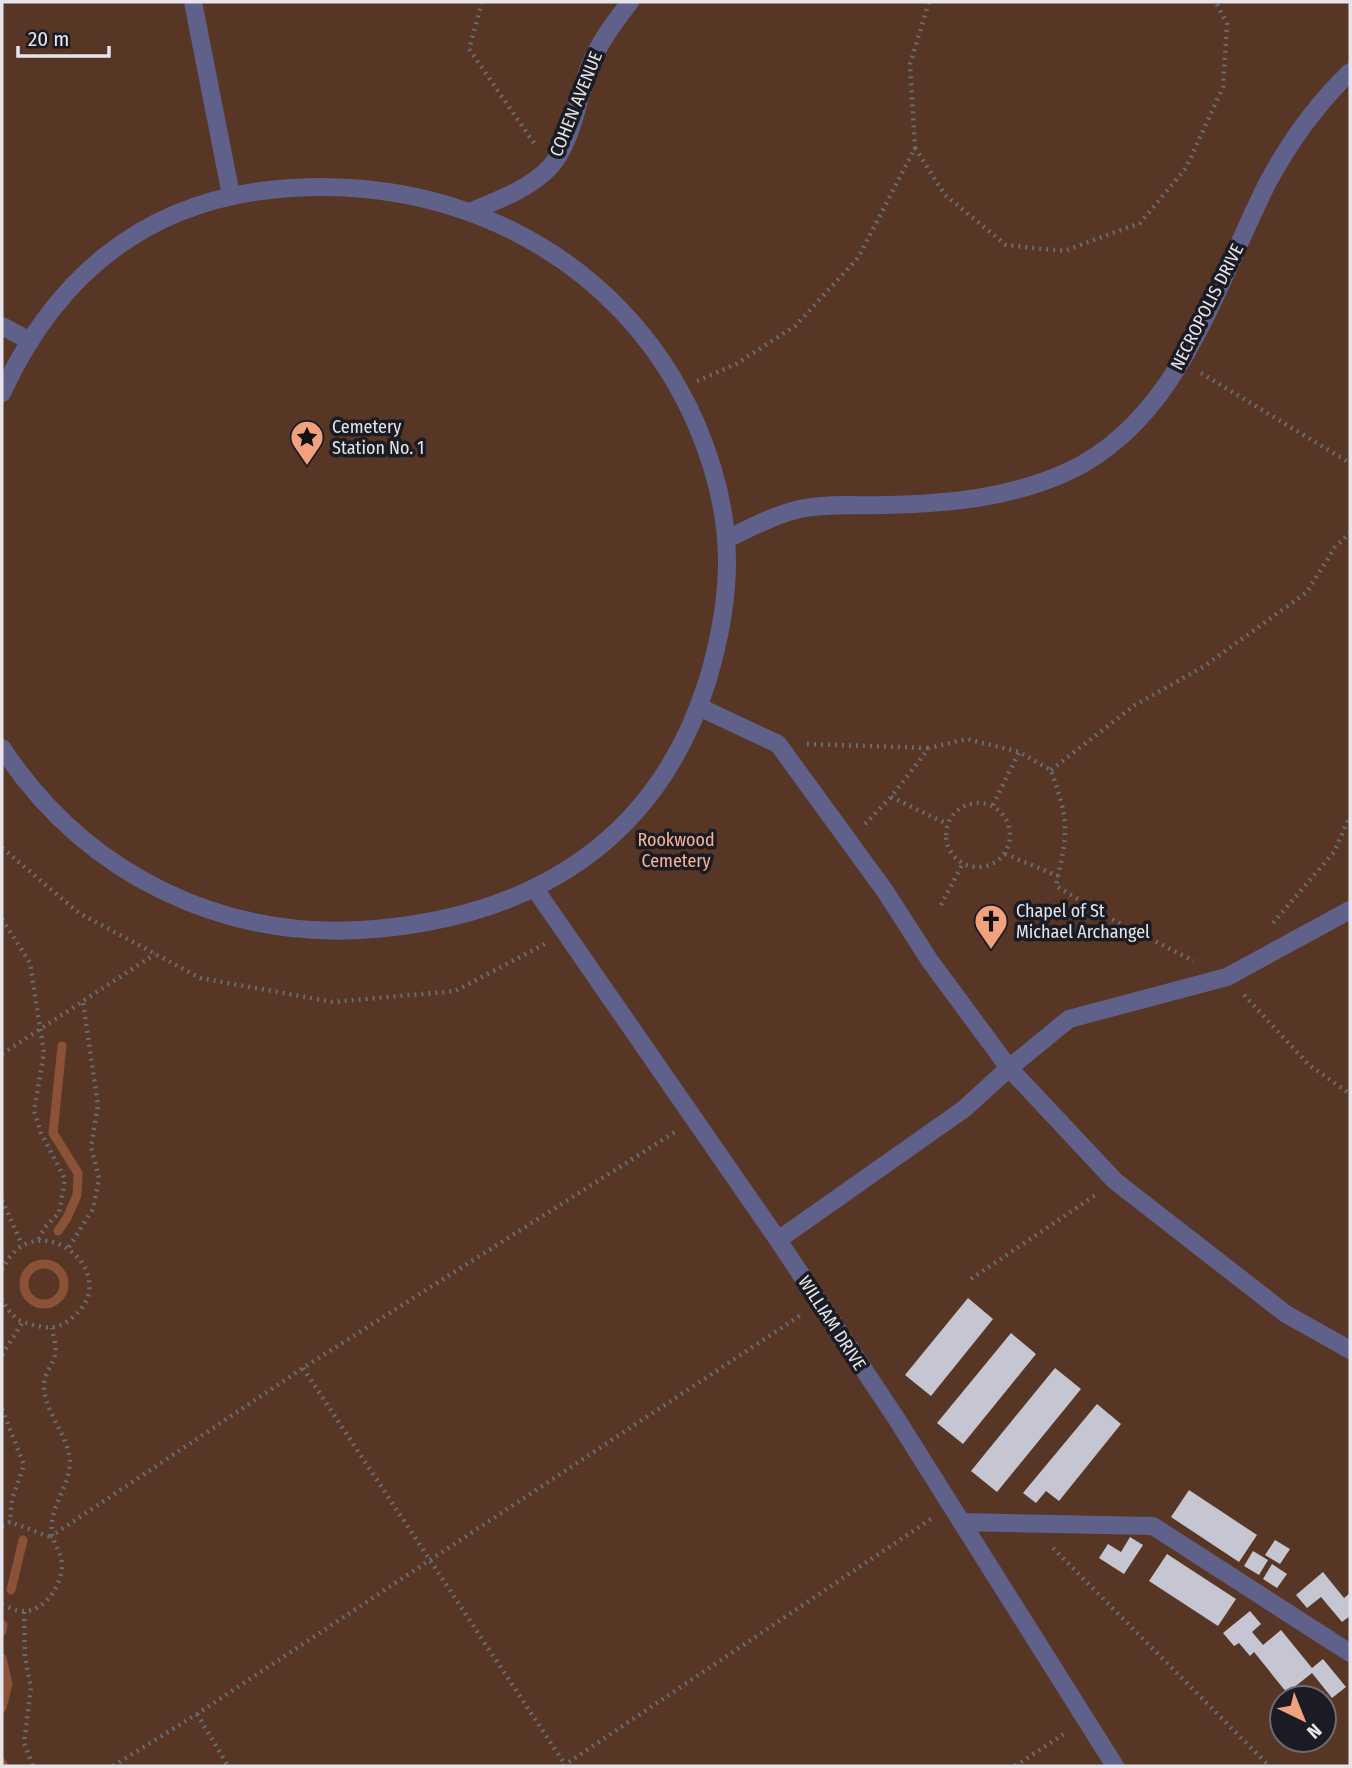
<svg xmlns="http://www.w3.org/2000/svg" width="1352" height="1768" viewBox="0 0 1352 1768" font-family="'Fira Sans Condensed',sans-serif">
	<style>
		.green { fill: #573626; fill-rule: evenodd }
		.lines { fill: none; stroke-linecap: round; stroke-linejoin: round }
		.stream { stroke: #8b5237; stroke-width: 9 }
		.building { fill: #c5c6d1 }
		.path { stroke: #6a6b72; stroke-width: 4.5; stroke-dasharray: 2 5; stroke-linecap: butt }
		.minor { stroke: #60618a; stroke-width: 18 }
		.labels { text-anchor: middle; stroke-width: 7; stroke-linejoin: round; paint-order: stroke }
		.street-label { font-size: 18px; fill: #e5e5eb; stroke: #1b1b23 }
		.poi-label { font-size: 18px; fill: #e5e5eb; stroke: #1b1b23; text-anchor: start }
		.park-label { font-size: 18px; fill: #fab494; stroke: #1b1b23 }
	</style>
	<rect width="100%" height="100%" fill="#24252d"/>
	<path class="green" d="M2,2H1350V1766H2ZM1282,1698H1324V1740H1282Z"/>
	<g class="lines">
		<path class="stream" d="M58,1231L67,1218L77,1195L78,1173L53,1133L62,1046
			M24 1284a20 20 0 1 1 40 0a20 20 0 1 1-40 0Z
			M11,1590L23,1540
			M2,1631L3,1625
			M2,1658L8,1684L2,1708
			M2,1763L4,1766"/>
	</g>
	<path class="building" d="M968,1298L993,1319L931,1396L905,1375Z
		M1011,1333L1036,1354L963,1444L937,1423Z
		M1055,1368L1081,1389L997,1492L971,1471Z
		M1097,1404L1121,1424L1059,1501L1046,1491L1036,1503L1023,1493Z
		M1189,1490L1257,1535L1239,1562L1171,1517Z
		M1130,1537L1143,1545L1124,1574L1099,1558L1108,1544L1121,1552Z
		M1275,1540L1290,1549L1280,1564L1265,1555Z
		M1253,1551L1268,1560L1259,1575L1244,1566Z
		M1167,1554L1236,1599L1218,1626L1149,1581Z
		M1272,1564L1287,1574L1277,1588L1263,1579Z
		M1323,1572L1344,1598L1350,1593V1616L1342,1622L1321,1597L1307,1608L1296,1595Z
		M1250,1611L1261,1624L1252,1632L1263,1645L1281,1630L1312,1668L1323,1659L1346,1687L1332,1698L1312,1673L1287,1693L1254,1652L1250,1656L1239,1643L1234,1646L1223,1633Z"/>
	<g class="lines">
		<path class="path" d="M482,2L469,49L536,146
			M915,148L945,195L1006,245L1064,251L1140,223L1186,168L1223,87L1227,24L1216,2
			M1201,373L1350,463
			M697,381L736,364L795,326L858,258L915,148L910,64L929,2
			M807,744L928,748
			M1051,770L1135,705L1203,667L1307,592L1335,547L1350,533
			M891,797L947,824
			M946 835a32 32 0 1 1 64 0a32 32 0 1 1-64 0Z
			M993,805L1019,752
			M865,824L891,797L929,748L967,739L1019,752L1051,770C1070,825 1068,830 1056,886L1115,921L1194,961
			M2,848L79,913L200,978L333,1002L455,991L545,944
			M1005,854L1058,876
			M941,905L963,863
			M2,919L30,963L44,1053L34,1111L41,1133L65,1179L59,1213L45,1227L38,1240
			M1273,923L1334,852L1350,816
			M1244,995L1308,1064L1350,1094
			M2,1054L155,954
			M2,1200L22,1245
			M69,1247L93,1209L99,1178L91,1147L98,1105L83,1002
			M2,1270C34,1199 127,1273 73,1317C64,1325 55,1329 43,1327C22,1323 11,1319 2,1299
			M971,1279L1097,1194
			M2,1355L22,1323
			M303,1368L566,1766
			M2,1409L24,1465L12,1499L10,1522
			M2,1526L10,1522L50,1537
			M50,1537L303,1368L675,1132
			M1053,1548L1269,1766
			M2,1605C8,1607 16,1611 22,1611C44,1613 61,1586 62,1567C62,1549 49,1542 52,1522C54,1500 74,1478 69,1455C65,1433 46,1411 44,1390C42,1376 52,1367 55,1355C57,1347 53,1336 52,1328
			M24,1612L25,1657L31,1688L24,1743L33,1766
			M197,1714L228,1766
			M113,1766L197,1714L801,1315
			M563,1766L931,1519
			M1015,1766L1067,1732"/>
		<path class="minor" d="M193,2L231,195
			M472,211C499,200 531,188 551,166C573,140 577,101 588,70C598,44 613,24 630,2
			M2,326L30,341
			M2,393C53,282 137,208 261,191C442,167 619,251 695,421C711,458 723,498 726,538C730,584 721,635 708,679C659,838 537,915 375,929C224,942 86,875 2,748
			M727,539C750,528 774,515 800,509C827,503 857,506 885,505C946,504 1010,498 1067,472C1180,420 1216,284 1268,182C1290,141 1317,104 1350,72
			M699,707L778,744L885,891L930,961L1009,1068L1069,1019L1227,977L1350,910
			M535,889L778,1240L896,1418L1115,1766
			M778,1240L964,1109L1009,1068L1115,1181L1286,1314L1350,1350
			M961,1522L1153,1526L1350,1653"/>
	</g>
	<defs>
		<symbol id="sight-pin" viewBox="-11 -11 22 30"><path d="M0 17L-7.5 6A9.5 9.5 0 1 1 7.5 6Z" fill="#f1a17c" stroke="#1b1b23"/><path d="M0-6L1.8-2.2L6-1.7L2.9 1.2L3.7 5.4L0 3.3L-3.7 5.4L-2.9 1.2L-6-1.7L-1.8-2.2Z" fill="#111"/></symbol>
		<symbol id="church-pin" viewBox="-11 -11 22 30"><path d="M0 17L-7.5 6A9.5 9.5 0 1 1 7.5 6Z" fill="#f1a17c" stroke="#1b1b23"/><path d="M-1.2-6h2.4v3.5h3.3v2.4h-3.3V6h-2.4V-.1h-3.3v-2.4h3.3Z" fill="#111"/></symbol>
	</defs>
	<g fill-rule="evenodd">
		<use href="#sight-pin" x="288" y="418" width="38" height="52"/>
		<use href="#church-pin" x="972" y="902" width="38" height="52"/>
	</g>
	<g class="labels">
		<g class="street-label">
			<text transform="translate(576 104) rotate(-68)" y="6">COHEN AVENUE</text>
			<text transform="translate(1207 307) rotate(-63)" y="6">NECROPOLIS DRIVE</text>
			<text transform="translate(832 1323) rotate(57)" y="6">WILLIAM DRIVE</text>
		</g>
		<g class="poi-label">
			<text x="332" y="433">Cemetery<tspan x="332" dy="21">Station No. 1</tspan></text>
			<text x="1016" y="917">Chapel of St<tspan x="1016" dy="21">Michael Archangel</tspan></text>
		</g>
		<g class="park-label">
			<text x="676" y="846">Rookwood<tspan x="676" dy="21">Cemetery</tspan></text>
		</g>
	</g>
	<rect width="1352" height="1768" fill="none" stroke="#e5e5eb" stroke-width="7"/>
	<g transform="translate(1303 1719) rotate(137)"><circle r="33" fill="#1b1b23" stroke="#6c6c73" stroke-width="2"/>
	<path d="M0-5L12 26L0 18L-12 26Z" fill="#f1a17c"/>
	<text y="-10" font-size="19" font-weight="bold" text-anchor="middle" fill="#e5e5eb">N</text>
	</g>
	<path d="M18 46v10h91v-10" fill="none" stroke="#e5e5eb" stroke-width="3.5"/>
	<text x="28" y="46" font-size="21" fill="#e5e5eb" stroke="#1b1b23" stroke-width="5" paint-order="stroke">20 m</text>
</svg>
